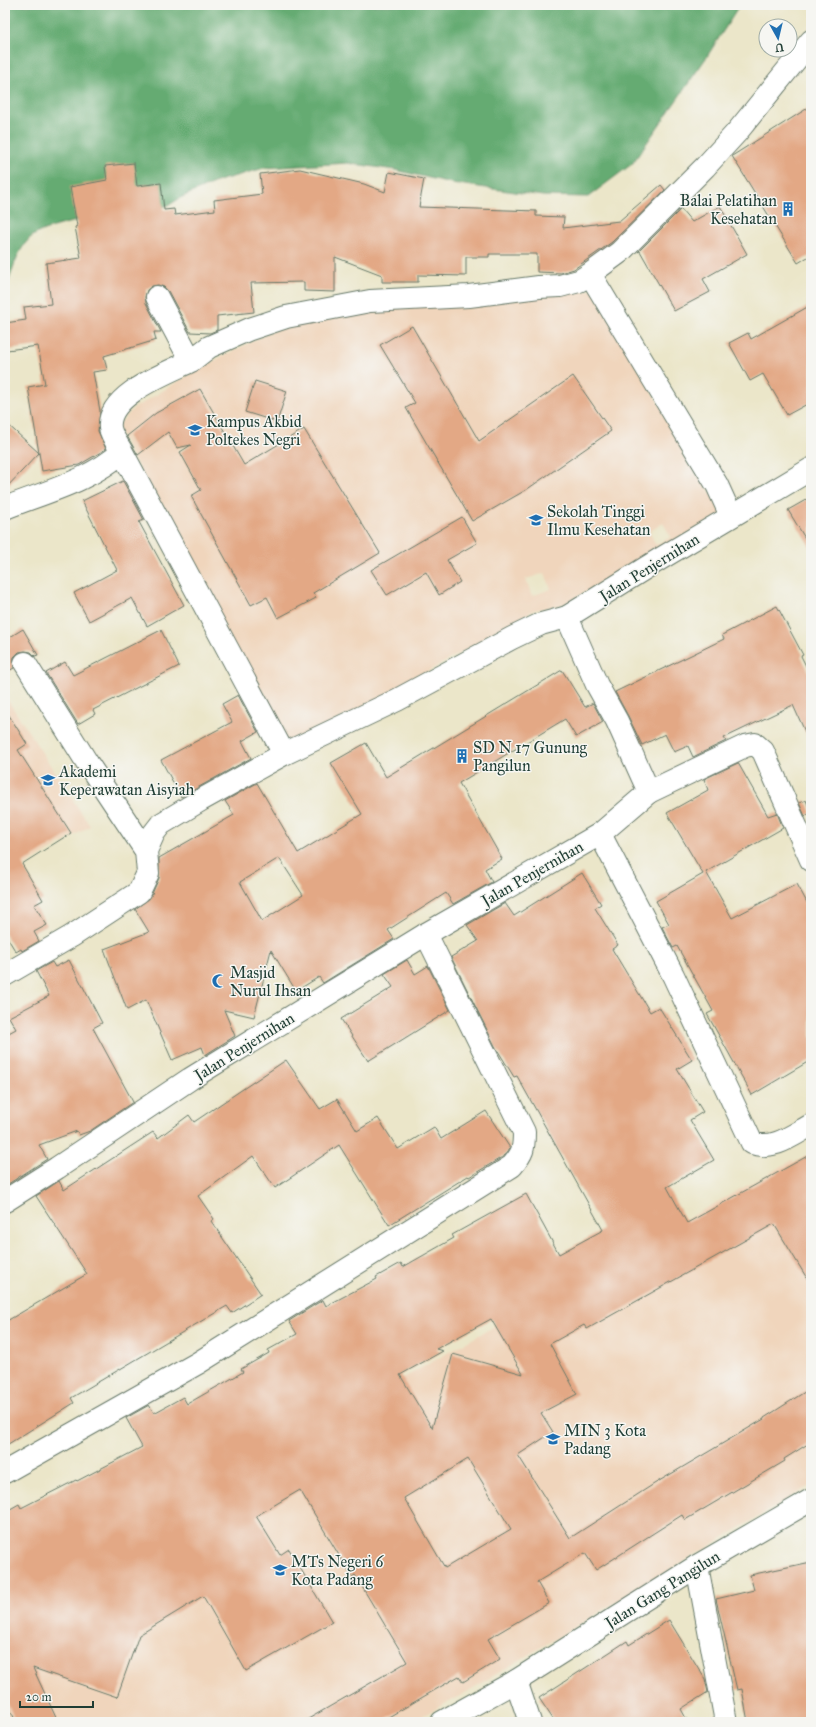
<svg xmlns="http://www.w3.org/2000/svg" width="816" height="1727" viewBox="0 0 816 1727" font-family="'IM FELL Great Primer',serif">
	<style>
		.built { fill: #f0d5bc; fill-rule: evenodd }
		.forest { fill: #65ab72; stroke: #427453 }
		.building { fill: #e3a885; fill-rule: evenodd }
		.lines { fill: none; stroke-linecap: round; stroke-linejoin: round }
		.minor-casing { stroke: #667868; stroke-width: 24 }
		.tertiary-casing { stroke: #667868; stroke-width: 24 }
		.minor { stroke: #fff; stroke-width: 22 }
		.tertiary { stroke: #fff; stroke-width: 22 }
		.labels { text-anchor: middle; stroke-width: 3; stroke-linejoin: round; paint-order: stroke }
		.poi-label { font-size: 16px; fill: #1f3d34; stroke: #f6f6f2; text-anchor: start }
		.street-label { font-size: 16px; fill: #1f3d34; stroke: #f6f6f2 }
	</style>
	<rect width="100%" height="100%" fill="#f6f6f2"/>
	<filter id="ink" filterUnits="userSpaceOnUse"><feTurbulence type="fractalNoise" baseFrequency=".025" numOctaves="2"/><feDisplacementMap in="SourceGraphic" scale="8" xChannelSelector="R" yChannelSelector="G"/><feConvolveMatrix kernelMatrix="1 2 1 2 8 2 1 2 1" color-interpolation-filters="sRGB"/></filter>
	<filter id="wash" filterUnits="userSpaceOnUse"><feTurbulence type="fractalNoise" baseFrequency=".012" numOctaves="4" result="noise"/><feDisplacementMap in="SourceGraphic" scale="16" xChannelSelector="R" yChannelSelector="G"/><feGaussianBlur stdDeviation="0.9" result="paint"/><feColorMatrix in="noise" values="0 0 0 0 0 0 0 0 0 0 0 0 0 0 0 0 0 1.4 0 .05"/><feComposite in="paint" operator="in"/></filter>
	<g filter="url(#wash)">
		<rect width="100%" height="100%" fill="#ebe6c9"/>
		<path class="built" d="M593,290L723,514L565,604L534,610L374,703L285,746L117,427L133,409L200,368L273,331L372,308L484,303ZM412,326L512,497L479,517L465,509L406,409L415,403L380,345ZM573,376L611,431L536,483L498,428ZM255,381L287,391L277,422L245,412ZM200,389L234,447L230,461L195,480L157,413ZM148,420L161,437L140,454L126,437ZM245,467L316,598L278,618L267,597L251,605L191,496ZM663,523L671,537L656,545L649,532ZM545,573L551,589L532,596L526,579Z
			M5,696L90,826L5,878V875L71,833L32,772L5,758L27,744L5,709Z
			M793,1160L811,1193V1485L465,1693L411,1722H5V1649L358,1404L479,1335Z"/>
		<path class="forest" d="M5,5H740L706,58L632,164L588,197L543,196L451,183L395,170L348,163L264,168L218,181L182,197L169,205L157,208C131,213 45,221 29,239C15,254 11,275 5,294Z"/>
		<g id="blocks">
			<path class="building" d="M811,106V255L798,263L732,156Z
				M134,163L137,186L161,183L164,210L174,209L175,215L215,210L214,200L262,194L260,174L300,169L364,184L385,192L389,172L424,179L419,207L536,211V216L564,217L563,228L619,221L661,185L665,190L612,242L574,269L561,273L537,272V254H489V257H466V276L418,275V282H382V275L335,257V292L304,291V282L251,283L254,312L217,316V330L210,333L190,332L168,291L164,287L158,285L152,286L147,290L145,297L146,303L161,332H154L156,340L104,356L107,370L93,372L100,411L98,431L106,449L79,465L42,471L28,387L45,384L38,346L7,350L5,323L26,320L24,307L51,304L46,263L81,258L75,227L77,226L70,187L107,180L105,166Z
				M720,206L747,254L703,279L710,292L674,311L640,251L638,252L681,209L692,222Z
				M811,305V402L787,415L763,374L750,381L729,343L748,333L751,339Z
				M412,326L479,441L573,376L611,431L526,490L472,521L406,408L415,403L380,345Z
				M255,381L287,391L277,422L245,412Z
				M200,389L244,465L304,429L380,553L313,593L316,598L278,618L267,597L251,605L191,496L201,490L180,452L191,445L177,448L168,432L138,455L127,436L156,413Z
				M5,422L39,453L5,489Z
				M123,481L144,520L139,522L184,605L147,626L132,598L89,621L74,593L117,570L82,501Z
				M811,497V548L788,510Z
				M462,517L477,543L447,560L460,582L439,595L426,572L387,595L371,570Z
				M777,606L803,655L801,656L811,676V745L793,705L724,738L726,741L693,757L688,746L674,752L665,734L642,745L628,716L615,692L724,639L722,635Z
				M23,629L38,655L35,656L31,652L25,651L19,652L14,657L13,663L14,668L5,673V640Z
				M161,630L179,666L93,710L95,714L78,724L46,673L65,662L73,675Z
				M562,670L585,707L593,703L603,722L576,737L565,719L459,783L502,859L485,869L492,882L453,904L446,893L388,930L394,939L323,983L319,977L296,991L271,950L254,1017L224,1010L235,1036L205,1055L202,1047L172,1060L146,1000L127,1010L104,949L149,932L135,909L150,898L159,878V858L234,815L225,801L257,783L298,853L362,814L331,763L366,743L386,777ZM279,858L303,895L262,921L240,882Z
				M238,695L258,732L242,741L251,758L181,797L161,760L232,722L222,704Z
				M5,709L27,744L18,750L71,833L22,864L43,900L34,905L47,925L34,932L39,941L22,951L21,949L16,952L5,934Z
				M738,763L768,816L777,813L783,828L706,872L732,918L797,884L811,910V1060L752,1095L707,1014L713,1011L677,946L673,948L662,927L669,924L656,901L703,874L667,813L708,790L704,779Z
				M806,800L811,813L805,816L799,803Z
				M582,873L601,904L595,908L618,945L612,949L650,1012L659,1007L692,1060L677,1069L703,1112L690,1120L714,1160L667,1187L687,1223L811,1154V1285L774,1224L587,1329L584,1325L550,1344L577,1394L541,1413L553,1432L518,1455L570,1538L654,1484L764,1419V1418L811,1388V1442L784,1459L785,1461L685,1520L682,1515L596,1570L585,1553L537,1582L549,1603L488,1639L500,1659L463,1682L459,1676L380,1722H303L407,1662L355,1575L352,1577L300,1490L256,1516L280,1555L289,1549L332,1622L246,1671L203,1596L139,1635L117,1697L33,1668L58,1722H16L5,1698V1512L19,1504L21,1508L76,1480L77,1481L142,1447L126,1418L149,1405L154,1413L183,1397L187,1404L243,1372L241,1369L269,1353L268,1350L297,1334L289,1321L316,1304L323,1300L326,1306L377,1279L376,1277L401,1263L403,1267L454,1238L452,1235L526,1194L559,1254L603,1230L517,1076L514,1077L495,1046L451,957L478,941L467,925L505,903L514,916ZM491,1319L523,1374L453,1354L432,1428L400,1375L443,1351L436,1349ZM468,1459L511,1529L445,1568L404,1498Z
				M69,960L102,1023L93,1028L133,1102L90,1131L79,1135L77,1131L39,1145L47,1159L5,1186V1035L16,1029L9,1017L49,996L36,971L52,962L55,967Z
				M407,960L415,974L428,966L450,1010L368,1061L341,1019L393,987L384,974Z
				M286,1060L320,1109L337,1099L357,1131L378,1118L398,1149L434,1127L441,1139L486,1111L510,1148L504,1156L469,1177L468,1176L389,1225L339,1145L275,1188L253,1156L198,1196L214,1219L211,1221L261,1294L232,1313L227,1306L71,1398L74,1403L5,1446V1322L87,1274L36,1196L59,1181L64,1190L153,1132L158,1138L189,1115L194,1122Z
				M811,1562V1722H748L742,1689L737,1690L716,1599L754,1590L750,1575Z
				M669,1620L705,1679L708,1692L681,1709L688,1722H555L539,1698L627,1641L629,1645Z"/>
		</g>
	</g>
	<g filter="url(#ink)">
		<use href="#blocks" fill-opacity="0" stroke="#667868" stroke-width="1"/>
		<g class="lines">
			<defs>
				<path id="minor" d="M590,274L620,252L705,167L737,132L811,41
					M157,297L191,361L209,347L250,329L286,317L370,301L469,296L539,287L560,286L579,281L590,274L717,485L731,516
					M122,452L284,754
					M5,508C45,492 90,481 122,452C118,445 111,435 110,428C106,395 167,373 191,361
					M649,792L745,746L755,744L763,751L811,860
					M600,834L673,975L752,1143C773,1151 793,1135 811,1125
					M146,851L154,833L161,824L201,800L284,754L397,700L512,638L541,624L567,617
					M5,975L72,936L139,892L148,873L146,851L88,764L25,663
					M5,1472L198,1363L512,1166C523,1153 524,1149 524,1132L426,934
					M697,1566L726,1722
					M516,1681L530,1722"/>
				<path id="tertiary" d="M5,1201L57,1168L190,1079L426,934L600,834L649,792L617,721L597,685L567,617L660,559L811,469
					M442,1722L516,1681L697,1566L811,1500"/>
			</defs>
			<use href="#minor" class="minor-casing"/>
			<use href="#tertiary" class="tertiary-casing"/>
			<use href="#minor" class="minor"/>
			<use href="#tertiary" class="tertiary"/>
		</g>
	</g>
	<defs>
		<symbol id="building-bare" viewBox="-9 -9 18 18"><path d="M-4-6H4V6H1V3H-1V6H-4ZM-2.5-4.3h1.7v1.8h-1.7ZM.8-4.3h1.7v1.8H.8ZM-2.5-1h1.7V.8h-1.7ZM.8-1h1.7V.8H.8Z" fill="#1f6fb2" stroke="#f6f6f2" stroke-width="2.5" paint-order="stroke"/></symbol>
		<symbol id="university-bare" viewBox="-9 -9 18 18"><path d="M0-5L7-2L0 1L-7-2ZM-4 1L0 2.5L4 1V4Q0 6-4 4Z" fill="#1f6fb2" stroke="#f6f6f2" stroke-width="2.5" paint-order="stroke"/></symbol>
		<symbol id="mosque-bare" viewBox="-9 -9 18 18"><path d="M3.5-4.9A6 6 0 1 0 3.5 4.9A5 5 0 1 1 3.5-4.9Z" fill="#1f6fb2" stroke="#f6f6f2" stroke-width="2.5" paint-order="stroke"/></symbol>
		<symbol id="school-bare" viewBox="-9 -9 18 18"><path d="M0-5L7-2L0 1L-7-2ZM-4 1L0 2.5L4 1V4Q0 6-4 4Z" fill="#1f6fb2" stroke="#f6f6f2" stroke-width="2.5" paint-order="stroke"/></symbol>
	</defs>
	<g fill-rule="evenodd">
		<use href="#building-bare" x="778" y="199" width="20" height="20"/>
		<use href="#university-bare" x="185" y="420" width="20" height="20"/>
		<use href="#university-bare" x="526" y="510" width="20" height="20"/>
		<use href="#building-bare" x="452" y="746" width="20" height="20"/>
		<use href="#university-bare" x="38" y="770" width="20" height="20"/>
		<use href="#mosque-bare" x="209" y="971" width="20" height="20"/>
		<use href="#school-bare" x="543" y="1429" width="20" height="20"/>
		<use href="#school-bare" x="270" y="1560" width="20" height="20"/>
	</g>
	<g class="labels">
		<g class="poi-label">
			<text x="777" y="206" text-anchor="end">Balai Pelatihan<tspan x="777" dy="18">Kesehatan</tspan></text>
			<text x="206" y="427">Kampus Akbid<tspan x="206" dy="18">Poltekes Negri</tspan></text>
			<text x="547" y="517">Sekolah Tinggi<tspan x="547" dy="18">Ilmu Kesehatan</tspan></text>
			<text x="473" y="753">SD N 17 Gunung<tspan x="473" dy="18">Pangilun</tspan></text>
			<text x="59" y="777">Akademi<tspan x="59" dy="18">Keperawatan Aisyiah</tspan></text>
			<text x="230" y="978">Masjid<tspan x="230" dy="18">Nurul Ihsan</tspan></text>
			<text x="564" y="1436">MIN 3 Kota<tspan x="564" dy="18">Padang</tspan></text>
			<text x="291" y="1567">MTs Negeri 6<tspan x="291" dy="18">Kota Padang</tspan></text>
		</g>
		<g class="street-label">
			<text transform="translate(649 567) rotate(-32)" y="6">Jalan Penjernihan</text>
			<text transform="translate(532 873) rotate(-30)" y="6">Jalan Penjernihan</text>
			<text transform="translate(244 1046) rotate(-32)" y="6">Jalan Penjernihan</text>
			<text transform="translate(662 1589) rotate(-32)" y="6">Jalan Gang Pangilun</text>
		</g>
	</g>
	<rect width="816" height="1727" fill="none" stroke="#f6f6f2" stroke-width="20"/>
	<g transform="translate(778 38) rotate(172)"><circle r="19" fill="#f6f6f2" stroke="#a0aca6"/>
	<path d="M0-3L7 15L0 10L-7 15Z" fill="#1f6fb2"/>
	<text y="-6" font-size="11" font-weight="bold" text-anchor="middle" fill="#1f3d34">U</text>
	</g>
	<path d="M20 1701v6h73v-6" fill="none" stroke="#1f3d34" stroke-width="2"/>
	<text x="26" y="1701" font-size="12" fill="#1f3d34" stroke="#f6f6f2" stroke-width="3" paint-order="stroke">20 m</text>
</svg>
